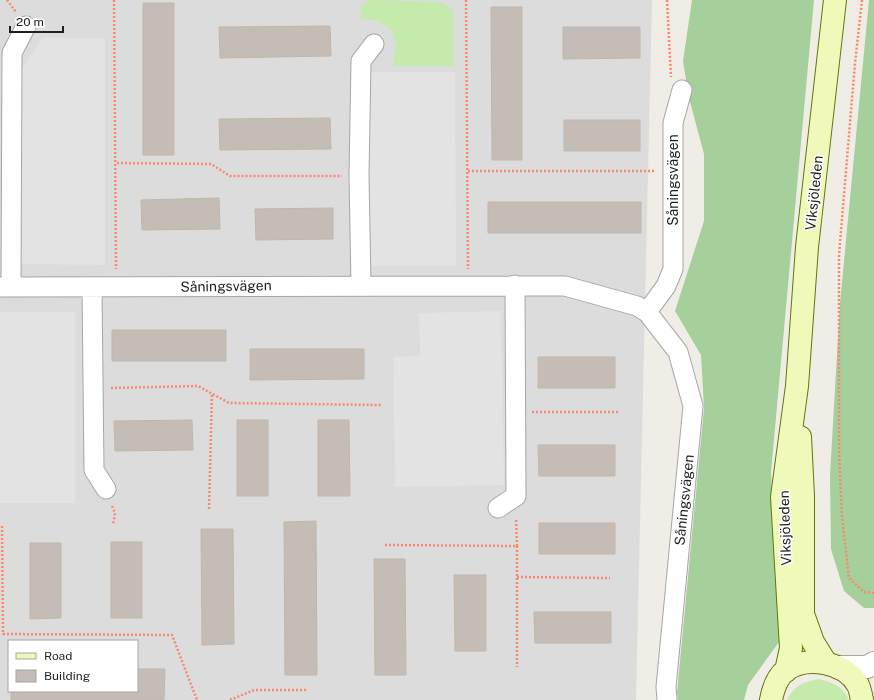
<svg xmlns="http://www.w3.org/2000/svg" width="874" height="700" viewBox="0 0 874 700" font-family="'Public Sans',sans-serif">
	<style>
		.residential { fill: #dddcdc; fill-rule: evenodd }
		.grass { fill: #c4eaac }
		.forest { fill: #a5cf9b }
		.parking { fill: #e3e3e3 }
		.building { fill: #c5bdb5; stroke: #c2b6a8 }
		.lines { fill: none; stroke-linecap: round; stroke-linejoin: round }
		.minor-casing { stroke: #a6a6a6; stroke-width: 21 }
		.tertiary-casing { stroke: #a6a6a6; stroke-width: 24 }
		.secondary-casing { stroke: #607705; stroke-width: 24 }
		.path { stroke: #f9896d; stroke-width: 2.5; stroke-dasharray: 2 2; stroke-linecap: butt }
		.minor { stroke: #fff; stroke-width: 19 }
		.tertiary { stroke: #fff; stroke-width: 22 }
		.secondary { stroke: #f0f9ba; stroke-width: 22 }
		.labels { text-anchor: middle; stroke-width: 3; stroke-linejoin: round; paint-order: stroke }
		.street-label { font-size: 14px; fill: #1f1f1f; stroke: #fff }
	</style>
	<rect width="100%" height="100%" fill="#f0ede6"/>
	<path class="residential" d="M0,0H652L636,700H0ZM9,641H137V691H9Z"/>
	<path class="grass" d="M370,0L440,2L453,9V66H393L396,45L391,29L376,20L361,19V5Z
		M819,679C832,682 844,687 849,700H787C793,686 805,681 819,679Z"/>
	<path class="forest" d="M692,0H814L771,472L779,642L748,685L744,700H678L677,693L704,408L701,355L675,311L704,221V154L689,98L683,61Z
		M869,0H874V608H864L844,591L831,549L830,475L840,303Z"/>
	<path class="parking" d="M43,38H105V265L21,264L20,71Z
		M366,72H455L456,266H366Z
		M501,311L504,485L395,487L393,357L420,356L419,313Z
		M0,312H75V503H0Z"/>
	<path class="building" d="M143,3H174V155H143Z
		M491,7H522V160H492Z
		M330,26L331,56L220,58L219,27Z
		M563,27H640V58L563,59Z
		M330,118L331,149L220,150L219,119Z
		M564,120H640V151H564Z
		M219,198L220,229L142,230L141,200Z
		M488,202H641V233H488Z
		M333,208V239L256,240L255,209Z
		M112,330H226V361H112Z
		M250,349H364V379L250,380Z
		M538,357H615V388H538Z
		M192,420L193,450L115,451L114,421Z
		M237,420H268V496H237Z
		M318,420H349L350,496H318Z
		M538,445H615V476H539Z
		M316,521L317,675H285L284,522Z
		M539,523H615V554H539Z
		M201,529H233L234,644L202,645Z
		M111,542H142V618H111Z
		M30,543H61V618L30,619Z
		M374,559H405L406,675H375Z
		M454,575H486V651H455Z
		M534,612H611V643H535Z
		M137,669H165L164,700H11V691H137Z"/>
	<g class="lines">
		<defs>
			<path id="minor" d="M361,285L359,175L361,61L374,44
				M0,287L565,286L637,306L647,312L678,352L693,406L666,687L667,700
				M11,287L12,53L26,26
				M92,288L94,470L106,489
				M647,312L666,286L673,269V123L682,90
				M498,508L516,496L515,285"/>
			<path id="tertiary" d="M838,667H867L874,663"/>
			<path id="secondary" d="M800,437L803,496V614L813,642L826,663
				M786,671L791,648L782,497L797,386L807,247L835,0
				M771,700C773,689 777,677 786,670C807,655 845,662 858,685C860,689 861,695 862,700"/>
		</defs>
		<use href="#minor" class="minor-casing"/>
		<use href="#tertiary" class="tertiary-casing"/>
		<use href="#secondary" class="secondary-casing"/>
		<path class="path" d="M7,0L16,12
			M114,0L116,269
			M466,0L468,269
			M667,0L671,77
			M862,0L855,63L839,255V451L842,517L849,578L864,592L874,593
			M117,163L211,164L230,176H342
			M468,171H656
			M111,388L198,386L229,403L382,405
			M532,412H618
			M112,506L115,513L113,525
			M209,509L212,393
			M2,526L3,634L172,635L197,700
			M385,545L517,546L516,518
			M517,546V667
			M517,577L610,578
			M230,700L254,690H306"/>
		<use href="#minor" class="minor"/>
		<use href="#tertiary" class="tertiary"/>
		<use href="#secondary" class="secondary"/>
	</g>
	<g class="labels">
		<g class="street-label">
			<text transform="translate(673 180) rotate(-90)" y="5">Såningsvägen</text>
			<text transform="translate(814 193) rotate(-84)" y="5">Viksjöleden</text>
			<text transform="translate(226 286) rotate(-1)" y="5">Såningsvägen</text>
			<text transform="translate(684 500) rotate(-84)" y="5">Såningsvägen</text>
			<text transform="translate(785 528) rotate(-92)" y="5">Viksjöleden</text>
		</g>
	</g>
	<rect x="8" y="640" width="130" height="52" fill="#ffffff" stroke="#a5a5a5"/>
	<rect x="16" y="653" width="20" height="6" fill="#f0f9ba" stroke="#a5a5a5"/>
	<text x="44" y="660" font-size="12" fill="#1f1f1f">Road</text>
	<rect x="16" y="670" width="20" height="12" fill="#c5bdb5" stroke="#a5a5a5"/>
	<text x="44" y="680" font-size="12" fill="#1f1f1f">Building</text>
	<path d="M10 26v6h53v-6" fill="none" stroke="#1f1f1f" stroke-width="2"/>
	<text x="16" y="26" font-size="12" fill="#1f1f1f" stroke="#ffffff" stroke-width="3" paint-order="stroke">20 m</text>
</svg>
